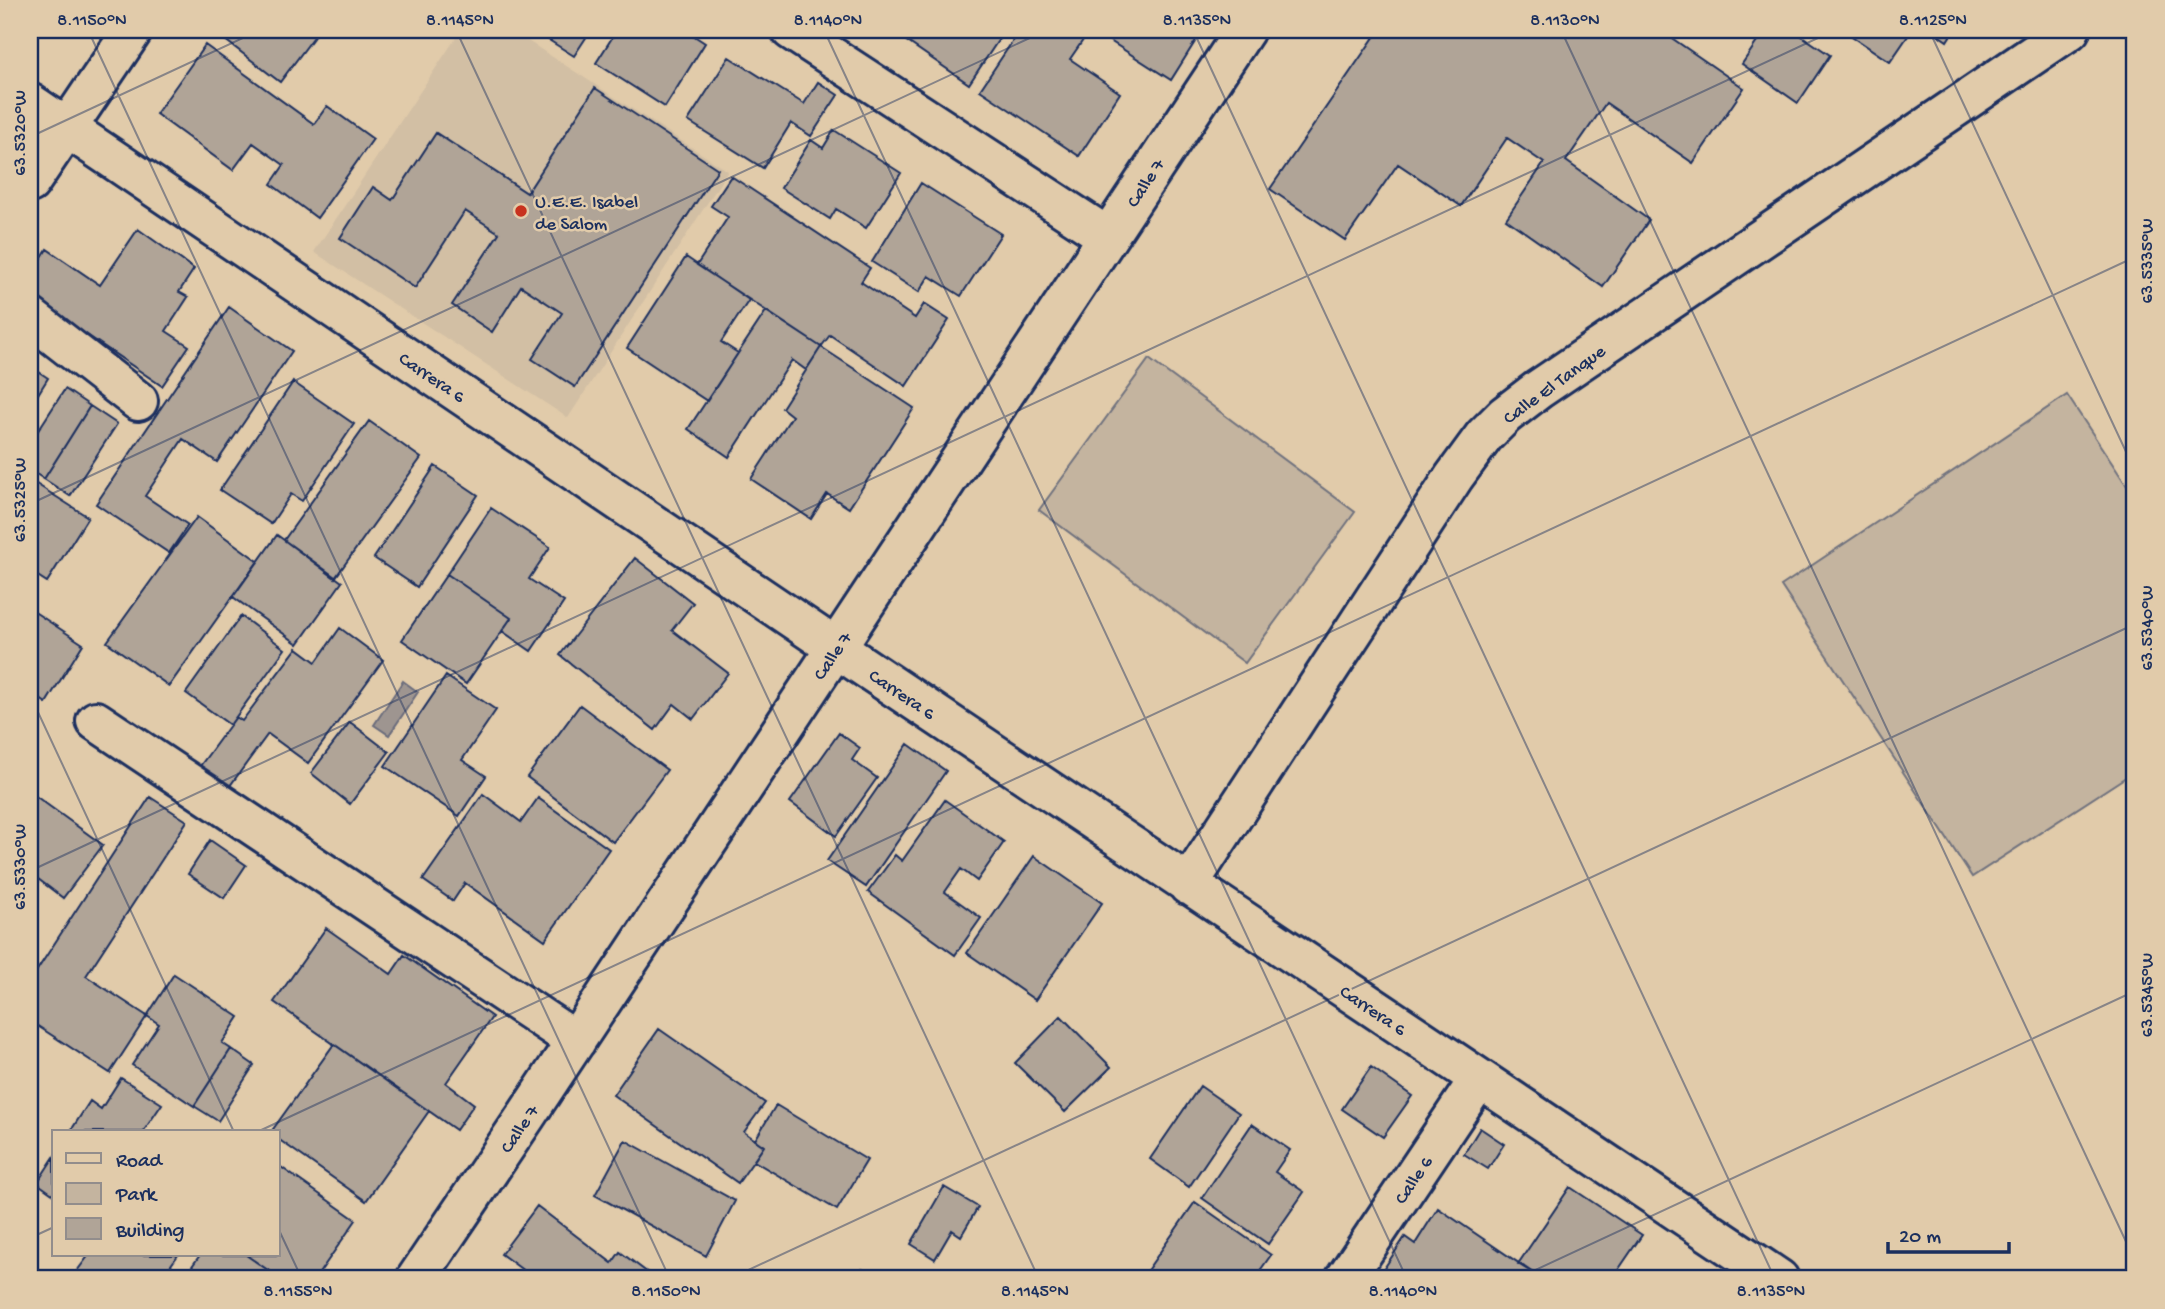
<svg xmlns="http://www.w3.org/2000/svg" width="2165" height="1309" viewBox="0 0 2165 1309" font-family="'Gochi Hand',sans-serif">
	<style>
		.built { fill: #d2bfa4 }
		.green { fill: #c4b49f; stroke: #70727e; stroke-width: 2 }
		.water { fill: #9e9590; stroke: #6a6c7c; stroke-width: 2 }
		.building { fill: #b0a497; stroke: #1b2f5e; stroke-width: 2 }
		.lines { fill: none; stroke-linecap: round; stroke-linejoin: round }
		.minor-casing { stroke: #1b2f5e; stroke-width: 44 }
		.minor { stroke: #e1cbaa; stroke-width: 38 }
		.ticks { fill: none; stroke: #1b2f5e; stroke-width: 2; stroke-opacity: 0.45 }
		.poi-dot { fill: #c8321e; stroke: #e1cbaa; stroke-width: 2.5 }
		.labels { text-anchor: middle; stroke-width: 5; stroke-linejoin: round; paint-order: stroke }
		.street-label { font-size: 19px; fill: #1b2f5e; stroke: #e1cbaa }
		.poi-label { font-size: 19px; fill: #1b2f5e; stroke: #e1cbaa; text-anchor: start }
		.neatline { fill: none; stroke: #1b2f5e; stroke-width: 2.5 }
		.ticks-label { font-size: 18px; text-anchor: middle; fill: #1b2f5e }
	</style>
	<rect width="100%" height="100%" fill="#e1cbaa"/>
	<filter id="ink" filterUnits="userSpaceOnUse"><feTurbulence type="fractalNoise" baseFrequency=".0143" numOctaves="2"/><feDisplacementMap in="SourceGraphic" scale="14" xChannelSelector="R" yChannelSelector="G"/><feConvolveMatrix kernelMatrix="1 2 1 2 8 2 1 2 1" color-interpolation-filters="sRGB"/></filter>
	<g filter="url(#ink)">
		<path class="built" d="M461,30H511L728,171L568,418L314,252Z"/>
		<path class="green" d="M1149,359L1355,512L1245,663L1039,510Z
			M2067,395L2135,498V771L1972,877L1781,586Z"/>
		<path class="water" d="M403,681L418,692L389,735L374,725Z"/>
		<path class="building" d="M225,30H319L280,82L220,36Z
			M533,30H591L574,56Z
			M617,30H685L705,43L665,107L596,63Z
			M908,30H1005L969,84L902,38Z
			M1020,30H1090L1070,59L1120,93L1079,156L980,90Z
			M1093,30H1187L1198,37L1171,80Z
			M1379,30H1660L1744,88L1693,163L1606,103L1566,161L1649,220L1603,287L1506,219L1544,163L1507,138L1461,206L1398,164L1345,240L1270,189Z
			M1765,30H1793L1830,55L1798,103L1742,64Z
			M1843,30H1912L1890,62Z
			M1931,30H1954L1947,41Z
			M205,45L314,124L327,106L373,139L317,218L271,184L284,165L253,143L233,170L156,114Z
			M729,57L804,104L818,82L838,95L811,136L791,123L763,168L688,121Z
			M595,88L718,169L575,387L532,359L562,313L521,286L492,332L452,305L499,233L465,211L415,288L340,238L373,187L392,200L436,133L527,193Z
			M834,130L901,173L866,228L836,209L830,219L781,188L811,140L823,148Z
			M731,176L870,268L861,282L915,318L924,304L949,320L906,386L830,335L821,347L697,265L728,217L711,206Z
			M921,183L1001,234L961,296L929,276L919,292L872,262Z
			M138,229L194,269L179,292L188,297L166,331L189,346L162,386L30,296V276L47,249L100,285Z
			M686,257L749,300L721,342L738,353L707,401L627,348Z
			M229,307L292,351L217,462L183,439L145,496L188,525L169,553L96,504Z
			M766,311L821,347L806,370L792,360L729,457L688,429Z
			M821,347L914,408L849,508L827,494L811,519L751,479L792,416L782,408Z
			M30,366L48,378L30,407Z
			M293,382L354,424L302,501L291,494L271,524L220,490Z
			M65,389L90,406L44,479L30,470V443Z
			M90,406L117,424L70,496L44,479Z
			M369,421L421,458L335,578L284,540Z
			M435,466L478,495L417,587L374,558Z
			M30,480L88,517L47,582L30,571Z
			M491,508L550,547L529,579L564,602L531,651L502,631L511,618L447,574Z
			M197,517L258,561L169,686L107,642Z
			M277,535L342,582L298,644L233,597Z
			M635,558L693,603L672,630L728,673L693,719L674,704L655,730L560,655Z
			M447,574L511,618L466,684L402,640Z
			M30,609L83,644L46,703L30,692Z
			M241,616L285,649L230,725L186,693Z
			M340,628L383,660L308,763L268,734L229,787L200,766L236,717L242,721L297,648L316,662Z
			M446,676L496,710L462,760L486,776L459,816L385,766Z
			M580,705L667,770L613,842L527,777Z
			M350,722L389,752L350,804L311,773Z
			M839,733L860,748L852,760L877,778L836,836L790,802Z
			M908,744L946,771L866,887L827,861Z
			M483,794L521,822L538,798L609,849L545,940L465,883L453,901L423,880Z
			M34,795L103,845L63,898L38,879L30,890V801Z
			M150,797L187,821L86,976L147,1016L110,1073L30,1021V981Z
			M945,800L1004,842L977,881L961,869L945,892L981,918L955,955L868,892L895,855L902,861Z
			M210,840L246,865L224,898L188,874Z
			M1034,856L1102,903L1035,1000L967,953Z
			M326,928L391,974L404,955L492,1017L446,1083L474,1104L456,1130L274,1002Z
			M174,974L239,1017L222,1043L231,1049L194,1106L132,1065L159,1024L147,1016Z
			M1061,1016L1111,1067L1065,1112L1015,1063Z
			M659,1029L765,1103L744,1132L764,1146L738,1183L613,1095Z
			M334,1044L429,1111L366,1201L278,1139V1132H271Z
			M231,1049L254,1065L218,1121L194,1106Z
			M1371,1067L1412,1096L1383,1137L1342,1109Z
			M121,1078L162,1104L143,1132H70L90,1101L101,1109Z
			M1200,1086L1239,1113L1189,1187L1150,1159Z
			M776,1105L867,1160L837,1210L754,1161L764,1146L755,1140Z
			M1252,1124L1290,1150L1275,1172L1304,1192L1268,1244L1202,1198Z
			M1480,1128L1504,1144L1488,1169L1464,1154Z
			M625,1140L735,1201L706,1256L595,1195Z
			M54,1157V1195L37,1183Z
			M278,1165L356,1220L315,1279H281L246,1255H278Z
			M944,1187L978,1207L961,1236L952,1230L935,1259L911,1244Z
			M1570,1187L1642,1235L1612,1279H1538L1539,1277L1518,1264Z
			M1195,1202L1271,1255L1254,1279H1156L1146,1272Z
			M537,1206L612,1263L620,1252L656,1279H535L501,1254Z
			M1438,1208L1539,1277L1538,1279H1377L1405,1237L1415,1244Z
			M89,1255H178L161,1279H89L77,1271Z
			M200,1255H246L281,1279H183Z
			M862,1269L879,1279H855Z"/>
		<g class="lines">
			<defs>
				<path id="minor" d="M791,30L1108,237
					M30,103L836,648L1779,1279
					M30,183L133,30
					M30,317L138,401
					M96,721L576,1041
					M1188,885L1454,477L1484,436L1505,415L1539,389L2070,30
					M416,1279L526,1116L1245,30
					M1345,1279L1479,1079"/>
			</defs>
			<use href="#minor" class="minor-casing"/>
			<use href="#minor" class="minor"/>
		</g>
	</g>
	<path class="ticks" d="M88,30L670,1279M456,30L1039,1279M824,30L1407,1279M1193,30L1775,1279M1561,30L2135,1261M1929,30L2135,471M30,137L260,30M30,504L1047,30M30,695L234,1132M30,871L1835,30M257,1132L2135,257M278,1228L302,1279M30,1238L54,1227M729,1279L2135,624M1516,1279L2135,991"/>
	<circle class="poi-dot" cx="521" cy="211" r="7"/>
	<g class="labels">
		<g class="street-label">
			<text transform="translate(1144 182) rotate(-57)" y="7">Calle 7</text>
			<text transform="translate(433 376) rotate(34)" y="7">Carrera 6</text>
			<text transform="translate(1553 383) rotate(-36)" y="7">Calle El Tanque</text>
			<text transform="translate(831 655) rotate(-56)" y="7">Calle 7</text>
			<text transform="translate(903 693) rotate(34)" y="7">Carrera 6</text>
			<text transform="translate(1374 1009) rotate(34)" y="7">Carrera 6</text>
			<text transform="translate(518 1128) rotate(-56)" y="7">Calle 7</text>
			<text transform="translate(1412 1179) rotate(-56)" y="7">Calle 6</text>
		</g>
		<g class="poi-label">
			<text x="535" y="207">U.E.E. Isabel<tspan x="535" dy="22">de Salom</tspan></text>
		</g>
	</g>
	<rect width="2165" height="1309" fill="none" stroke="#e1cbaa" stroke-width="77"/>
	<rect x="52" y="1130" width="228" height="126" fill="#e1cbaa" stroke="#928d8c" stroke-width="2"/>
	<rect x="66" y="1153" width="35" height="10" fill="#e1cbaa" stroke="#928d8c" stroke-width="2"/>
	<text x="116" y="1166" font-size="21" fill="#1b2f5e">Road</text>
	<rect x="66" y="1183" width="35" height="21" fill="#c4b49f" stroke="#928d8c" stroke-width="2"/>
	<text x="116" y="1200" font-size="21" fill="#1b2f5e">Park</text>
	<rect x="66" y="1218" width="35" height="21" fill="#b0a497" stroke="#928d8c" stroke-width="2"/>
	<text x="116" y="1236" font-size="21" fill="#1b2f5e">Building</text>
	<path d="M1888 1242v10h121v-10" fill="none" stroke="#1b2f5e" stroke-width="3.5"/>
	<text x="1899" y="1242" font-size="21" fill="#1b2f5e" stroke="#e1cbaa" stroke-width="5" paint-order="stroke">20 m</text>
	<rect x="38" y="38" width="2088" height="1232" class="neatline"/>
	<g class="ticks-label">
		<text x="92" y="25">8.1150°N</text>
		<text x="460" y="25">8.1145°N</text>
		<text x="828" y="25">8.1140°N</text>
		<text x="1197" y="25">8.1135°N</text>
		<text x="1565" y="25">8.1130°N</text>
		<text x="1933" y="25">8.1125°N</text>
		<text transform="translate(19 133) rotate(-90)" y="6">63.5320°W</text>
		<text transform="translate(2146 261) rotate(-90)" y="6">63.5335°W</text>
		<text transform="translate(19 500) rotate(-90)" y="6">63.5325°W</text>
		<text transform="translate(2146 628) rotate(-90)" y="6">63.5340°W</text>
		<text transform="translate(19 867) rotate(-90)" y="6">63.5330°W</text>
		<text transform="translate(2146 995) rotate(-90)" y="6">63.5345°W</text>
		<text x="298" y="1296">8.1155°N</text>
		<text x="666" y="1296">8.1150°N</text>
		<text x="1035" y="1296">8.1145°N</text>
		<text x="1403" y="1296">8.1140°N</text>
		<text x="1771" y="1296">8.1135°N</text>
	</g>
</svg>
